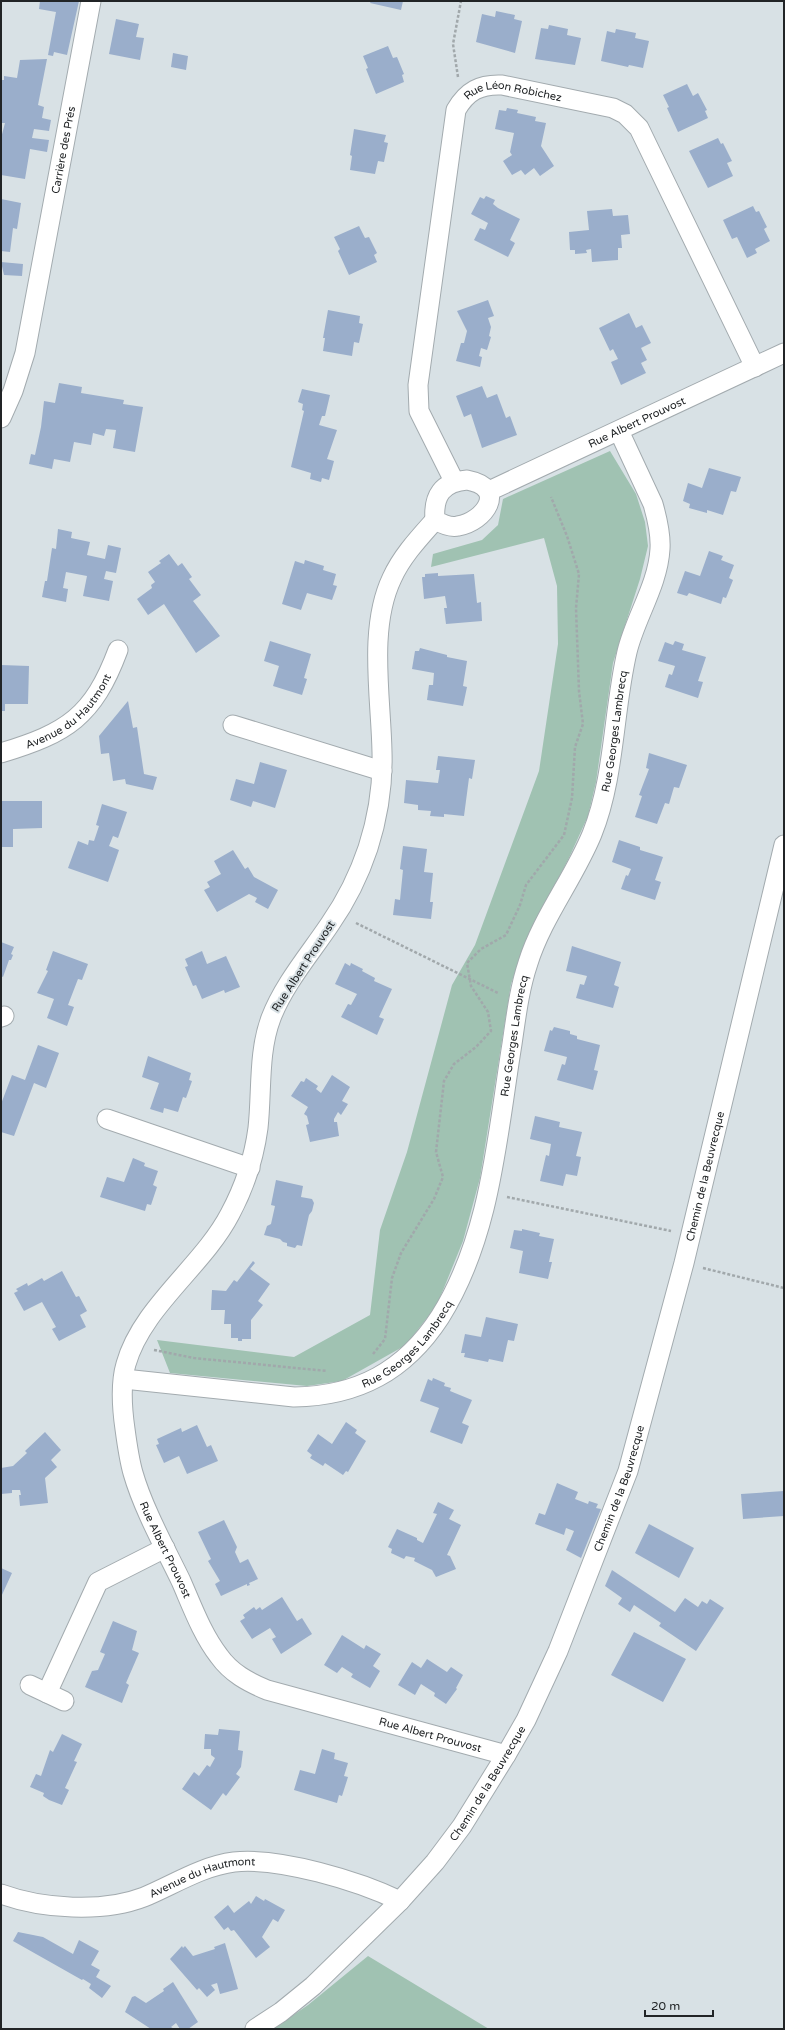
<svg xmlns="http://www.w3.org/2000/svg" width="785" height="2030" viewBox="0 0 785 2030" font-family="'Varela Round',sans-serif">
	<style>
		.green { fill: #a0c2b2 }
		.building { fill: #9aaecb }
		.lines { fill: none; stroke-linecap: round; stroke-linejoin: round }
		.street-casing { stroke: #a3abaf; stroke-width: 21 }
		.path { stroke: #a1a8ab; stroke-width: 2.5; stroke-dasharray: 3 2; stroke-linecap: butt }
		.street { stroke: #fff; stroke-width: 19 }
		.labels { text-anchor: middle; stroke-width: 4; stroke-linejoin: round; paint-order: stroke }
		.street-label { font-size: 11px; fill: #212426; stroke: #d8e1e5 }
	</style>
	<rect width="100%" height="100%" fill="#d8e1e5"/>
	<path class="green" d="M610,451L636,494L645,522L648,546L640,579L613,663L596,782L588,816L568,860L528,936L511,984L480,1178L463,1241L437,1305L406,1345L342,1381L307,1386L170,1373L157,1340L294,1357L370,1315L380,1230L407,1152L452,985L475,945L539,771L558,644L557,586L544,538L431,567L433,554L482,540L498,525L503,499Z
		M368,1956L489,2029H273L308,2005Z"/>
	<path class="building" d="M40,1H79L67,55L54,52L53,56L48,55L56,12L39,9Z
		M371,1H403L401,10L370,3Z
		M496,11L515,15L514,19L522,21L515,53L476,42L482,14L495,17Z
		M116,19L139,24L136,37L144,38L140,60L109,54Z
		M549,25L568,29L567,35L581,38L575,65L535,59L541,28L548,29Z
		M616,29L636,33L635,38L649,41L643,68L629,65L628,67L601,61L607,31L615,33Z
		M388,46L393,58L397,57L404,74L402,75L404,82L376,94L366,69L368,68L363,56Z
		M173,53L188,56L186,70L171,67Z
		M47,59L38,105L44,107L42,118L51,120L49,131L34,129L32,138L49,140L47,152L30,149L25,179L1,175V138L5,123H1V80H4V76L17,78L20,60Z
		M687,84L693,96L698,93L707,110L705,111L708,118L678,132L667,108L669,107L663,95Z
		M507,108L518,110L517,113L536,117L535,121L546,123L541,146L554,166L540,176L534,168L525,175L521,170L512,175L503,161L512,155L510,152L514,133L495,129L499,110L506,111Z
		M354,129L386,135L384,142L388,143L384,162L378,161L375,174L350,170L352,156L350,155Z
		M718,138L721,144L723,143L732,161L727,163L733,176L708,188L689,151Z
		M486,196L495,200L493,204L498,208L520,219L510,240L515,243L508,257L474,240L480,228L485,230L488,223L471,214L480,197L484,199Z
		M1,199L21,203L17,229L13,228L10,252L1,251Z
		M753,206L756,212L759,211L767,227L764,229L770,241L755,249L757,253L747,258L737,237L732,239L723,220Z
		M612,209L613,216L628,215L630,234L621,235L622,248H618V260L592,262L591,249L586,250L587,253L575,254V250H570L569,232L589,230L587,211Z
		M359,226L365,238L369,237L377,253L374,255L377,262L349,275L338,251L340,249L334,237Z
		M1,262L23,264L22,276L4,275Z
		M488,300L494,316L488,318L491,327L489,336L491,337L487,350L481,348L479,356L482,357L480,367L456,361L461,343H464L467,331L457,311Z
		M328,310L360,316L359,323L363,324L359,343L354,342L352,356L323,351L325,338H323Z
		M629,313L636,328L642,325L651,343L641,348L647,360L641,363L646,373L621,385L611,362L618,359L613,349L610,351L599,328Z
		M59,383L82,387L81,393L124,400L123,404L143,407L135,452L113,448L116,430L106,429L104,436L93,433L91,445L74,442L70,462L54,459L52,469L29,464L31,454L35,455L41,427L44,401L55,403Z
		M482,386L487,398L497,394L506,418L510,416L517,435L482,448L471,414L464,417L456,396Z
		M302,389L330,395L325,416H322L319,425L337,430L327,459L334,461L329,480L322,478L321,482L310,479L311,473L291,467L304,411L302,410L303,404L298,402Z
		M709,468L741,477L736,492L731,491L723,515L707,510V513L689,508L690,504L683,501L688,483L702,488Z
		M58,529L72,532L71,538L90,542L87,555L105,559L108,545L121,548L116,573L106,571L104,579L113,581L109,601L83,596L87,576L66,572L63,588L68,589L66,602L42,597L45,581H47L52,548L56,549Z
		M709,551L723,556L721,560L734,565L729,578L733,580L726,598L723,597L721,604L689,593L687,596L677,593L685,571L700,576Z
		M169,554L178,566L182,563L192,577L189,579L201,595L193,601L220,636L196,653L164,604L148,615L137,599L152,588L151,585L155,582L148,572L161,563L159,561Z
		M305,560L324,566L323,570L336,574L333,585L337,586L332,600L307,593L301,610L282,604L295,561L304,564Z
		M438,573V576L474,574L477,603L481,602L482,621L446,624L444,608H447L445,596L424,599L422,577H425V574Z
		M270,641L311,654L304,678L307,679L302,695L273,686L279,666L264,661Z
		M675,641L684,644L682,650L706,657L698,681L703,682L698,698L665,687L669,674L672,675L675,666L658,661L665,642L673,645Z
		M420,648L447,655V657L467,661L463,686L467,687L463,706L427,700L429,685H433L434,673L412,669L415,651H419Z
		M1,665L29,666L28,704H5V711H1Z
		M128,701L133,728L137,727L144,774L157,777L153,790L126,784L125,779L113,781L109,753L101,754L99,736Z
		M649,753L687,765L679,788L674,787L669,804L665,803L657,824L635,817L642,796L639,795L649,769L646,768Z
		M438,756L475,760L472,779L469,778L464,816L444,814V817L430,816L431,811L418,810V805L404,803L406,780L438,783L440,770H436Z
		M260,762L287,770L275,808L253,801L251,807L230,800L236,779L254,784Z
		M1,801H42V828L13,829V847H1Z
		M102,804L127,812L118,838L113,836L109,846L119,850L108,882L68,868L78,841L88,845L89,840L94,841L99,826L96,825Z
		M619,840L640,847V850L663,857L655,880L661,882L655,900L621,889L626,875L628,876L631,869L612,862Z
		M403,846L427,849L424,872L433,873L430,902H433L431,919L393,915L395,899L400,900L403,870L400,869Z
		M233,850L245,869L248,867L254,877L278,890L268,909L255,902L257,898L249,894L217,912L204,890L210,887L207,882L221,874L214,861Z
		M1,942L14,947L11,954L13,955L11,960H9L3,977L1,976Z
		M572,946L621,962L614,985L619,987L613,1008L576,998L580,984L584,985L587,976L566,971Z
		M53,951L88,964L82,980L78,979L68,1005L74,1007L67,1026L47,1018L54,999L37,993L48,971L46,970Z
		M202,951L207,964L226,956L240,987L225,993L224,990L202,999L196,985L193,986L185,967L188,966L185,959Z
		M345,963L350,966L351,963L363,969L362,971L375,978L374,981L392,989L379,1017L384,1019L377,1035L341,1017L348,1004L351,1005L357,994L335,984Z
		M554,1027L570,1031V1034L577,1036V1039L600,1045L594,1070L598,1071L593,1090L557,1080L562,1064L565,1065L567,1057L544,1051L550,1030L552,1031Z
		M38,1045L59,1053L46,1088L34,1083L14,1136L1,1132V1104L12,1075L25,1080Z
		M148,1056L191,1073L189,1080L192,1081L186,1098L183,1097L178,1112L164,1108L163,1113L150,1109L159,1083L142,1077Z
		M332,1075L350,1087L342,1101L348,1104L341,1115L338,1112L334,1119V1122H337L339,1136L310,1142L306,1125L309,1124L307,1116L304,1114L308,1107L291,1096L301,1081L304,1082L306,1078L318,1086L316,1089L321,1093Z
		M535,1116L560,1122L559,1127L582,1132L576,1156L581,1157L577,1176L566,1174L563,1186L540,1181L546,1155L549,1156L551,1144L530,1139Z
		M133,1158L145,1163L144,1166L158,1171L153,1185L157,1187L151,1205L147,1204L145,1211L100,1197L107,1177L124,1182Z
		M276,1180L303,1186L301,1197L312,1199L314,1203L312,1211L309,1215L302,1246L297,1245L295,1248L287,1246V1243L283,1242L280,1239L264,1235L267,1226L271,1224L275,1206L271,1205Z
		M522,1229L540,1233L539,1236L554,1239L549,1262H552L548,1279L519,1273L523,1251L510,1248L514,1230L522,1231Z
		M253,1261L255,1263L250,1269L270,1284L258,1301L263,1305L251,1320V1339H242V1341H238V1338H231V1324H224L225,1310H211L212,1290L226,1291L234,1280L237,1282Z
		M62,1271L76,1297L79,1296L87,1311L80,1315L86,1327L59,1341L52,1329L56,1327L42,1302L24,1311L14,1293L18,1291L16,1289L27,1283L28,1286L42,1278L44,1281Z
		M486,1317L518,1324L514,1341L508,1340L503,1362L489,1359L488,1362L464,1357L465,1353H461L465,1334L481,1337Z
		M433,1378L445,1383L444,1386L451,1388L450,1391L472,1400L462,1423L469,1426L462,1444L430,1432L439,1408L420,1401L428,1379L432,1381Z
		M346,1422L357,1430L355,1433L366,1441L348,1472L346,1471L343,1475L325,1463L323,1466L310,1458L312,1455L307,1451L318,1434L332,1444Z
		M197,1425L207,1447L211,1445L218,1461L187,1474L179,1456L164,1463L156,1445L159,1444L157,1439L181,1428L182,1432Z
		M45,1432L61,1450L51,1460L57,1467L45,1478L48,1503L20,1506L19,1495H21L20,1490H12V1493L1,1494V1468L13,1466L27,1453L25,1451Z
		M557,1483L578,1492L575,1499L588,1504L589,1501L598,1504L596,1508L601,1509L581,1558L566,1550L574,1531L566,1528L564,1535L535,1524L539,1513L545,1515Z
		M784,1491V1516L743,1519L741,1494Z
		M438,1502L454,1510L449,1519L461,1525L447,1555L450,1556L456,1569L436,1577L432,1570L414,1561L415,1558L406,1556L404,1559L391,1553L392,1549L388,1547L397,1529L417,1538V1540L423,1543L437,1514L433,1513Z
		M224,1520L237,1547L235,1552L240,1563L248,1559L258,1579L249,1583L250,1585L247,1586V1584L221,1596L215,1584L220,1581L208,1561L211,1559L198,1532Z
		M649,1524L694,1548L679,1578L635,1553Z
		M1,1568L12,1573L1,1597Z
		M612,1570L675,1612L685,1598L698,1607L702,1601L707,1604L710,1599L724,1608L696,1651L659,1626L661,1623L634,1605L630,1612L618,1604L622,1598L605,1586Z
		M282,1597L297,1621L302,1618L312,1634L281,1654L272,1639L276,1637L270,1628L252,1639L240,1621L245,1618L243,1615L254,1607L256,1610L260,1607L262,1610Z
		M113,1621L137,1631L132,1650L139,1653L126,1683L129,1685L122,1703L85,1687L92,1671L98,1670L105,1654L100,1652Z
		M634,1632L686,1659L663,1702L611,1675Z
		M342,1635L364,1649L366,1645L381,1654L373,1666L380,1671L370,1688L351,1677L353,1674L342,1667L337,1673L324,1665Z
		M427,1659L447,1672L451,1667L463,1675L456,1688L457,1689L446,1704L434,1696L435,1693L421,1684L415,1695L398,1685L412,1662L421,1668Z
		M219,1729L240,1731L238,1750L243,1751L241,1767L236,1774L240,1777L226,1796L223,1793L211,1810L182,1789L194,1772L199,1776L207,1765L210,1767L215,1758L211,1755V1749H204L205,1734L218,1735Z
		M62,1734L82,1744L74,1761L77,1762L65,1788L69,1790L62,1805L49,1800L43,1796L44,1793L30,1787L36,1774L41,1776L50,1750L53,1752Z
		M322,1749L335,1753L334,1759L348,1763L344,1776L348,1777L342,1796L339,1795L337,1803L294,1790L300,1770L315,1774Z
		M256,1896L264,1901L265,1899L285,1910L278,1922L273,1919L262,1937L270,1947L256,1958L234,1930L231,1931L228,1927L224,1930L214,1917L228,1905L234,1913L249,1901L251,1904Z
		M18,1932L43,1937L73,1954L79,1940L99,1951L91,1965L100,1970L96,1977L111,1986L102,1998L89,1988L91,1984L83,1979L82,1980L13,1941Z
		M225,1943L238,1989L220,1994L217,1983L211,1985L215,1990L207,1997L199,1988L197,1990L170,1959L182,1946L183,1948L185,1946L193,1956L215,1949L214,1947Z
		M173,1982L198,2022L188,2029H180L176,2023L171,2027L174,2029H151L125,2012L132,1997L135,1996L146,2003L164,1991L163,1989Z"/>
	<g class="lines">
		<defs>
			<g id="street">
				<path id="s1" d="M1,418L13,391L25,353L91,1"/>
				<path d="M467,480C509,488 484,522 458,526C450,528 442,524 435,520C433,496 442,482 467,480Z"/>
				<path id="s2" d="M454,481L419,411L418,385L456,110C467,91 480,84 502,85L613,108L625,114L639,128L755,367"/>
				<path id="s3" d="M489,491L784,353"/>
				<path id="s4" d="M435,520C419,538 402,556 392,578C368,628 381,697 382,752C383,785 378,817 368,848C359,875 346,901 330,924C310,954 284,984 271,1018C258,1052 262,1092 258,1128C254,1158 244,1188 230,1214C203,1266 142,1307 126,1364C120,1384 122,1408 125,1429C127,1444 129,1459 133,1473C143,1508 165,1548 181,1581C192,1606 202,1634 219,1656C231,1673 248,1682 267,1690L506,1755"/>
				<path d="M233,725L382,771"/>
				<path id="s5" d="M1,753C67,733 93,717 118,650"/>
				<path d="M1,1017L4,1016"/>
				<path d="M107,1119L250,1168"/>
				<path id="s6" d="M124,1379L294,1397C358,1396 405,1371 440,1317C491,1236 497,1136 512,1044C516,1017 519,990 528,963C542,918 574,878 592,834C615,777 613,712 627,652C635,618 658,585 660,549C661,534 657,518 653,504L619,431"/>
				<path d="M30,1685L47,1693L98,1582L165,1548"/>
				<path d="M47,1693L64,1701"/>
				<path id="s7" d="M1,1894C42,1909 103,1913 144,1897C173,1885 202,1866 234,1862C279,1857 359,1881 400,1901"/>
				<path id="s8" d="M255,2029L281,2012L313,1986L400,1901L435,1862L462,1826L506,1755L526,1720L558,1651L628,1471L684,1263L784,845"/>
			</g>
		</defs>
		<use href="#street" class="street-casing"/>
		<path class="path" d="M458,77L453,44L461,1
			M356,923L498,993
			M507,1197L671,1231
			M703,1268L784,1288
			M154,1350L194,1358L327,1371
			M373,1354L385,1339L392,1278L401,1253L434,1199L443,1177L436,1152L444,1081L454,1064L476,1047L491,1031L488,1012L471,986L467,963L481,949L506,935L520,905L526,885L564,835L572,798L575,747L583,724L579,691L576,608L579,574L567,536L551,497"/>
		<use href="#street" class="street"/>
	</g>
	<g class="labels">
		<g class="street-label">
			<text dy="4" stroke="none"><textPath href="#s2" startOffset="448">Rue Léon Robichez</textPath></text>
			<text dy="4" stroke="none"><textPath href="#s1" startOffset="276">Carrière des Prés</textPath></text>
			<text dy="4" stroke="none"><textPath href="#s3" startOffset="163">Rue Albert Prouvost</textPath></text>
			<text dy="4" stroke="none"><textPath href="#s5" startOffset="82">Avenue du Hautmont</textPath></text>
			<text dy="4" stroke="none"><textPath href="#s6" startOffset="962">Rue Georges Lambrecq</textPath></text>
			<text transform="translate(303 966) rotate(-57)" y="4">Rue Albert Prouvost</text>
			<text dy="4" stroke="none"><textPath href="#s6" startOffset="638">Rue Georges Lambrecq</textPath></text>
			<text dy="4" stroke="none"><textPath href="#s8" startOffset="989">Chemin de la Beuvrecque</textPath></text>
			<text dy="4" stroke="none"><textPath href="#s6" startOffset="302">Rue Georges Lambrecq</textPath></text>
			<text dy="4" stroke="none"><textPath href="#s8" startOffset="665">Chemin de la Beuvrecque</textPath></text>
			<text dy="4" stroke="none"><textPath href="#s4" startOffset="1122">Rue Albert Prouvost</textPath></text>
			<text dy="4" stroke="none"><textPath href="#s4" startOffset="1470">Rue Albert Prouvost</textPath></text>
			<text dy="4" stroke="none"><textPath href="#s8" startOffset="341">Chemin de la Beuvrecque</textPath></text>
			<text dy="4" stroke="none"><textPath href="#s7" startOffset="208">Avenue du Hautmont</textPath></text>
		</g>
	</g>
	<rect width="785" height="2030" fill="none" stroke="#212426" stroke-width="4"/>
	<path d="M645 2010v6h68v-6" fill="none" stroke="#212426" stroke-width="2"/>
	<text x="651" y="2010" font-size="12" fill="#212426" stroke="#d8e1e5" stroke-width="3" paint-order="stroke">20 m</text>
</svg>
